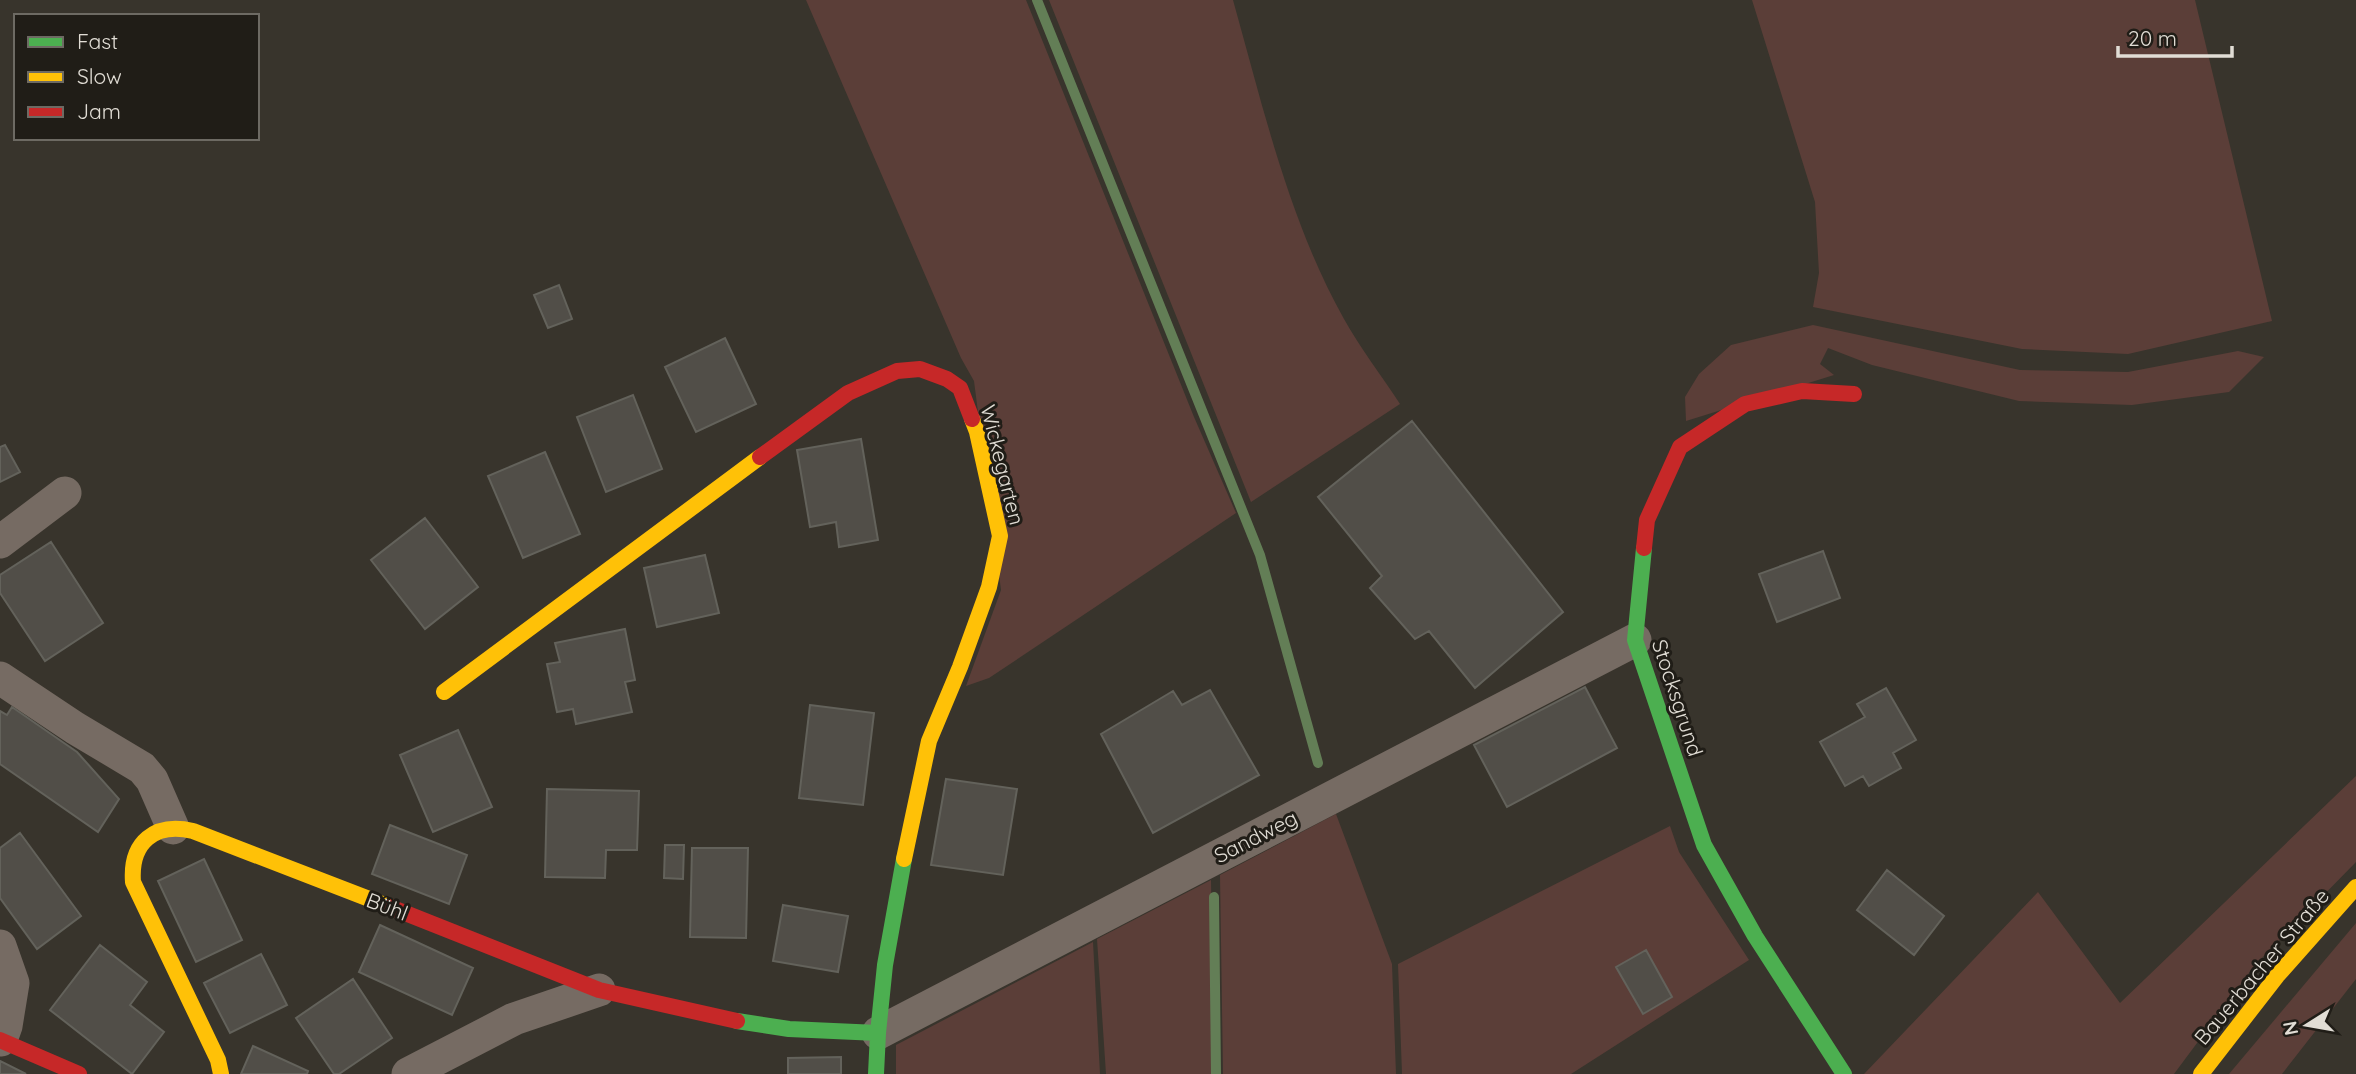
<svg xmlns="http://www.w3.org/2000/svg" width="2356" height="1074" viewBox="0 0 2356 1074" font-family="Quicksand,sans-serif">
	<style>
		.green { fill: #5b3e38 }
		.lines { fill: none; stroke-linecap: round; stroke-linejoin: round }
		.stream { stroke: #637e56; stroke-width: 10 }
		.building { fill: #514e48; stroke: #63625b; stroke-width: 2 }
		.street { stroke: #766b63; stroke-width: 33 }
		.fast { stroke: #4caf50; stroke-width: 16 }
		.slow { stroke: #ffc107; stroke-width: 16 }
		.jam { stroke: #c62828; stroke-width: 16 }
		.labels { text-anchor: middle; stroke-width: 6; stroke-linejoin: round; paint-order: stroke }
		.street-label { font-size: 21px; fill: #e1ddd5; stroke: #201d17 }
	</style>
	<rect width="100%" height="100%" fill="#38342c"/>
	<path class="green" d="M806,0H1026L1194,417L1236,513L989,678L966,686L1001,590L974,381L961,358Z
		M1049,0H1233C1263,107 1289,221 1344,319C1360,348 1382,376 1400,404L1251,502Z
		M1752,0H2195L2272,321L2128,354L2022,349L1813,307L1819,273L1815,202Z
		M1813,325L2020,370L2128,372L2238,351L2264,357L2229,392L2132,405L2019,401L1872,365L1828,348L1820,364L1834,375L1686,421L1685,397L1699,374L1731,345Z
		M2356,776V862L2255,965L2174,1074H1864L2038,892L2120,1003Z
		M1336,814L1392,964L1396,1074H1223L1220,875Z
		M1670,826L1679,852L1749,960L1571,1074H1402L1398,964Z
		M1211,880L1214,1074H1106L1097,939Z
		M2356,923V979L2282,1074H2229Z
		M1093,942L1100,1074H896V1045Z"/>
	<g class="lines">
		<path class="stream" d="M1037,0L1260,555L1318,763
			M1214,897L1216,1074"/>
	</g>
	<path class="building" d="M559,285L572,319L548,328L534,295Z
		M725,338L756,404L696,432L665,367Z
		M633,395L662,469L606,492L577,417Z
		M1412,421L1563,612L1475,688L1429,631L1415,639L1370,588L1382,576L1318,497Z
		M861,439L878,540L839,547L836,522L810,527L797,450Z
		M5,445L20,472L0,482V447Z
		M545,452L580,534L523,558L488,476Z
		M425,518L478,587L425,629L371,560Z
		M51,542L103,623L45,661L0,593V575Z
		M1823,551L1840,598L1777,622L1759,574Z
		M705,555L719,613L657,627L644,568Z
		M625,629L635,680L625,682L632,712L576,724L573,709L557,712L547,664L560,662L555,643Z
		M1585,687L1617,748L1507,807L1474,745Z
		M1886,688L1916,740L1893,753L1901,768L1869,786L1863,776L1845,786L1820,742L1865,717L1857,704Z
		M1210,690L1259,775L1153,833L1101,734L1173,691L1182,705Z
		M810,705L874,713L863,805L799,798Z
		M12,707L77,752L119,799L98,832L0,764V711L7,715Z
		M458,730L492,807L433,832L400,755Z
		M946,779L1017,789L1003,875L931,865Z
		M547,789L639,791L637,850H606L605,878L545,877Z
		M390,825L467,855L449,904L372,874Z
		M20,833L81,916L37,949L0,898V848Z
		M665,845H684L683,879L664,878Z
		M692,848H748L746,938L690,937Z
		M204,859L242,940L196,962L158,881Z
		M1887,870L1944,916L1914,955L1857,910Z
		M783,905L848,916L838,972L773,961Z
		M380,925L473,968L452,1015L359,972Z
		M100,945L147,982L130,1005L164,1032L132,1074L50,1010Z
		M1646,950L1672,997L1643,1014L1616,967Z
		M261,954L287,1005L230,1033L204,983Z
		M353,979L392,1038L339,1074H334L296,1018Z
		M253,1046L308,1071L307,1074H241Z
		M841,1057V1074H788V1058Z
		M0,1061L26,1074H0Z"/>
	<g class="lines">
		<path class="street" d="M0,542L65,493
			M0,678L75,728L142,768L152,780L173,828
			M0,946L13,983L6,1026L1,1040
			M878,1033L1635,640
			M408,1074L514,1019L599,990"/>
		<path class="fast" d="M1644,548L1635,640L1704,845L1755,936L1844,1074
			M737,1021L789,1029L878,1033L876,1074
			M878,1033L885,965L904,859"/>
		<path class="slow" d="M444,692L760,457
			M904,859L929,741L960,667L989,587L1000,536L977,432L972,419
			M221,1074L218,1060L133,882C130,842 155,822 193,831L390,907
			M2201,1074L2277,976L2356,887"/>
		<path class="jam" d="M760,457L848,393L897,371L920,369L947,379L960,388L972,419
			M1644,548L1647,520L1680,447L1745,404L1802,391L1854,394
			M390,907L599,990L737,1021
			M0,1040L79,1074"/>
	</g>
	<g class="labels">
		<g class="street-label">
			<text transform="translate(1002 465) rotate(76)" y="7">Wickegarten</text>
			<text transform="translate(1677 698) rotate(72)" y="7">Stocksgrund</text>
			<text transform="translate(1256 837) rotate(-27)" y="7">Sandweg</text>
			<text transform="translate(387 907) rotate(21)" y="7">Bühl</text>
			<text transform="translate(2262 967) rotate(-50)" y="7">Bauerbacher Straße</text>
		</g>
	</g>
	<rect x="14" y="14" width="245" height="126" fill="#201d17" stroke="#6d6a63" stroke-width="2"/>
	<rect x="28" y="37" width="35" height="10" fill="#4caf50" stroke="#6d6a63" stroke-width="2"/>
	<text x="77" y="49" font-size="21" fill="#e1ddd5">Fast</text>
	<rect x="28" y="72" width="35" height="10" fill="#ffc107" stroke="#6d6a63" stroke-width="2"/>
	<text x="77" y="84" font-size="21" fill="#e1ddd5">Slow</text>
	<rect x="28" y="107" width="35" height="10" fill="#c62828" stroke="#6d6a63" stroke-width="2"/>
	<text x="77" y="119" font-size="21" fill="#e1ddd5">Jam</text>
	<g transform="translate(2307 1025) rotate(259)" stroke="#201d17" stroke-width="5" paint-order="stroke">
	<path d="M0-5L12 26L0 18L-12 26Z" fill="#e1ddd5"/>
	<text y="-10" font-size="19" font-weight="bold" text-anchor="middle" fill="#e1ddd5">N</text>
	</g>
	<path d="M2118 46v10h114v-10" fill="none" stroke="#e1ddd5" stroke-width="3.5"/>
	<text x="2128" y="46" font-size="21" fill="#e1ddd5" stroke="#201d17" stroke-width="5" paint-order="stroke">20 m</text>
</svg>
